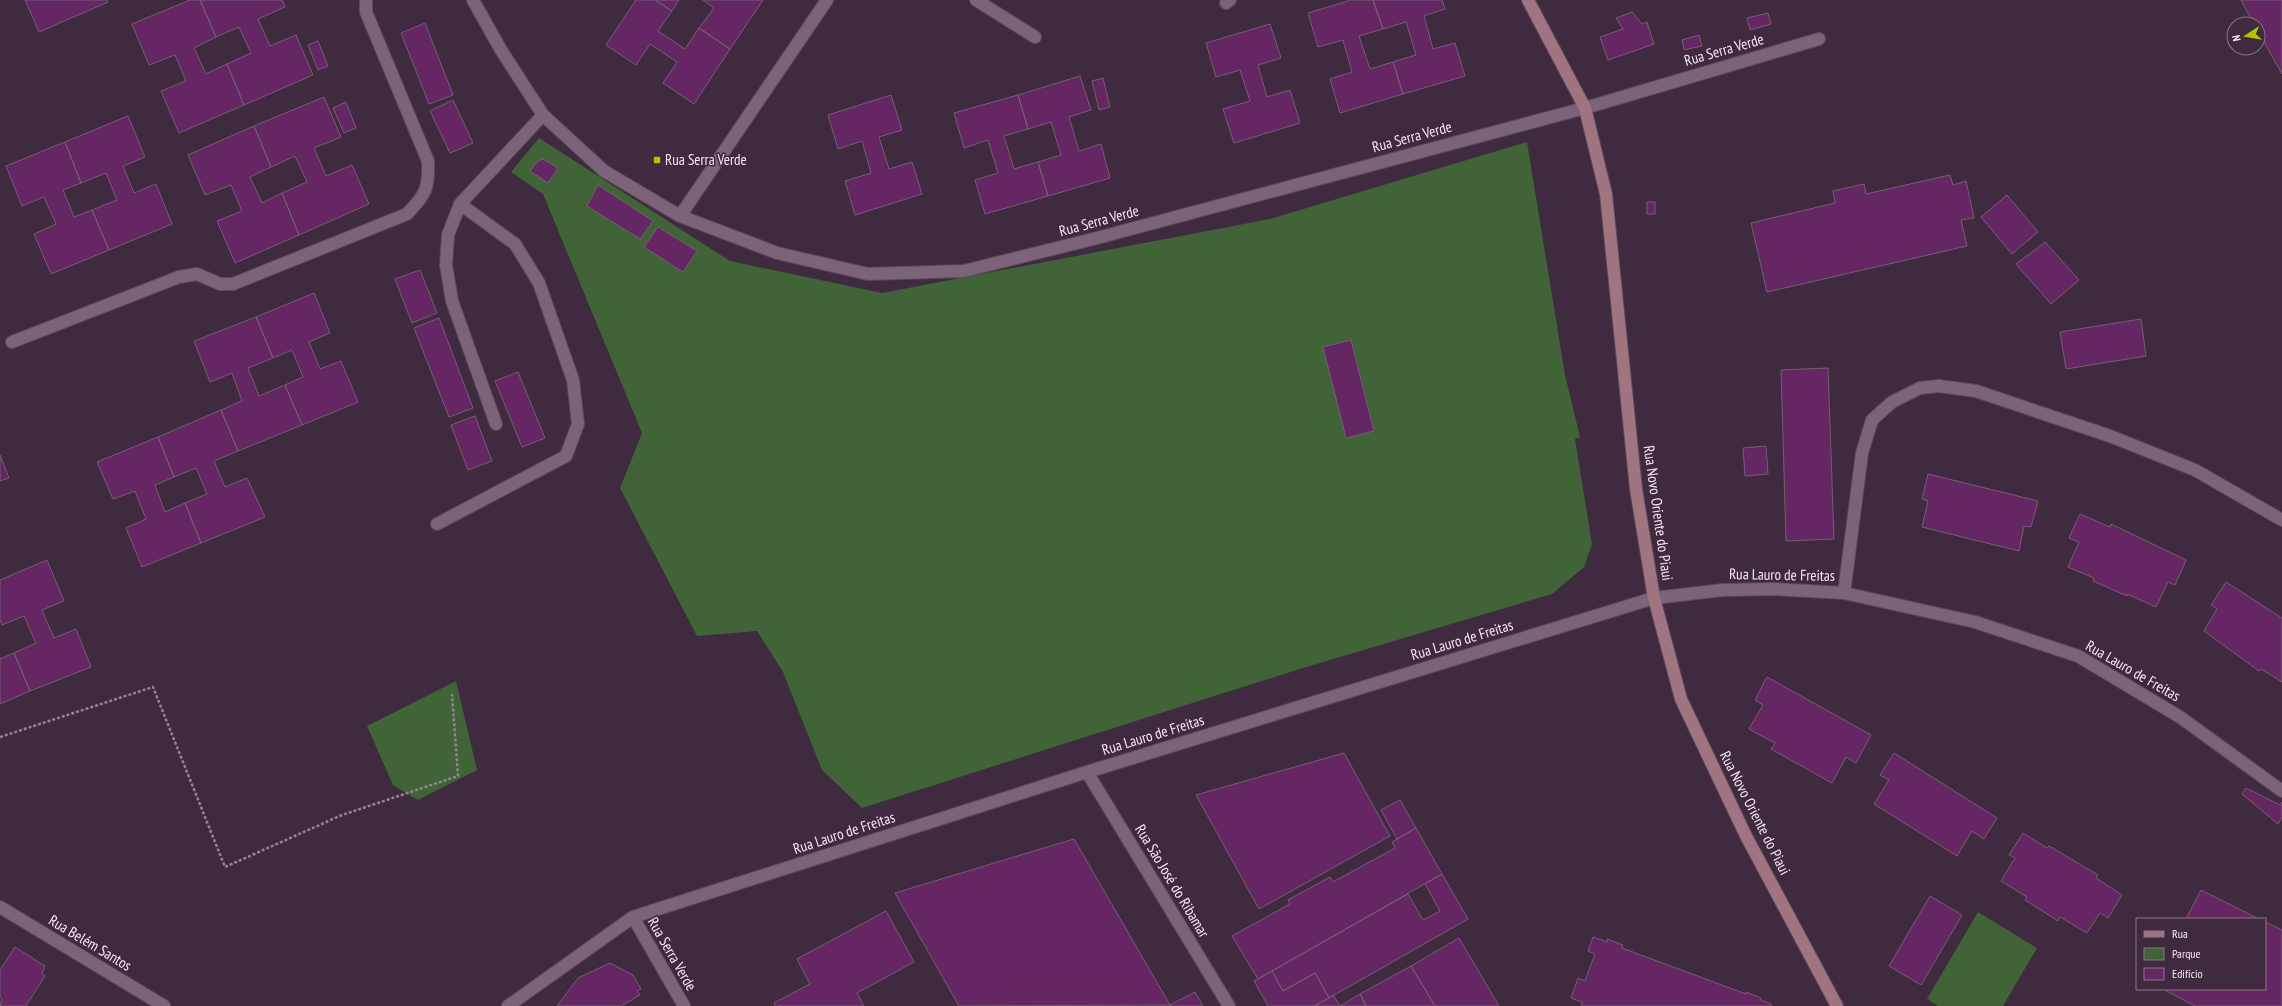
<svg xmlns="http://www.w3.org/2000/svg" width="2282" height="1006" viewBox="0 0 2282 1006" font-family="'PT Sans Narrow',sans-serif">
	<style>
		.green { fill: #406337 }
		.building { fill: #652764; stroke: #765d74 }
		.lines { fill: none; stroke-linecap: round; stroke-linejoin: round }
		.lane-casing { stroke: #5c4a5c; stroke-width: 14 }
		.street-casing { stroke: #5c4a5c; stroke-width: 14 }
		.secondary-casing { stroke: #5c4a5c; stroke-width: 14 }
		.path { stroke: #968394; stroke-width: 2.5; stroke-dasharray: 3 2; stroke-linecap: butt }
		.lane { stroke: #7c637a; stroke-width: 12 }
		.street { stroke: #7c637a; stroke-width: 12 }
		.secondary { stroke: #a07480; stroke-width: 12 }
		.poi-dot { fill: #afc504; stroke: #402a3f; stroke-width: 1.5 }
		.labels { text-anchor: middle; stroke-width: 3; stroke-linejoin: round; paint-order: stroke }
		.street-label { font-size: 15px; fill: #f7e8f5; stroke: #402a3f }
		.poi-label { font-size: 15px; fill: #f7e8f5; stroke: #402a3f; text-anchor: start }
	</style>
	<rect width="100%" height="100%" fill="#402a3f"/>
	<path class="green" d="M539,138L730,261L882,293L1270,219L1527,142L1565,375L1580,437L1575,439L1592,544L1584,567L1552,594L1303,668L862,808L822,770L783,672L757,631L697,636L620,488L642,433L543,194L511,172Z
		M456,681L477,770L418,800L393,785L367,726Z
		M1978,912L2037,948L2003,1006H1938L1927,999Z"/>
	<path class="building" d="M25,0H107L108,2L39,32Z
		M190,0H200L216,37L194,48L206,74L227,64L244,105L179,133L161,91L186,81L175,55L149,65L132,24Z
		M200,0H282L285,7L258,19L270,46L296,35L313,75L244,105L227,64L251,53L239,27L216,37Z
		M636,0H655L672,11L658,31L685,49L699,28L730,49L694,104L663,83L677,62L650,44L636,65L606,45Z
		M655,0H679L672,11Z
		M703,0H763L730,49L699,28L714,8Z
		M1351,0H1373L1383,29L1359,36L1370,69L1393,62L1403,94L1340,113L1330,79L1352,72L1343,40L1318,47L1308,13Z
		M1373,0H1442L1445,9L1424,16L1433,49L1455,43L1465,76L1403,94L1393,62L1416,55L1406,22L1383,29Z
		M2241,0H2282V74L2258,31V24H2254Z
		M1632,12L1642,24L1647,22L1654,44L1608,60L1600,37L1623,29L1616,18Z
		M1768,13L1771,24L1750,30L1747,18Z
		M425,23L453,95L429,104L401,33Z
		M1270,24L1281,58L1258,65L1267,97L1290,90L1300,123L1234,143L1223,109L1250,101L1240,70L1216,77L1206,43Z
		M1699,35L1702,46L1684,50L1682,40Z
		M318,41L328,66L318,70L308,45Z
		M1080,76L1091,110L1069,117L1079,151L1101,144L1110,178L1048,196L1038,162L1061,155L1051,122L1028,129L1018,95Z
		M1103,78L1110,107L1099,110L1092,81Z
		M891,95L902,130L879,137L889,169L912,162L922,194L855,215L845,181L871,173L862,141L838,149L828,115Z
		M1018,95L1028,129L1004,136L1014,169L1038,162L1048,196L985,214L975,180L998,173L988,140L964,148L954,113Z
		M324,97L341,137L314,148L326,176L352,165L369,204L299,235L282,193L307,182L295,156L271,167L254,126Z
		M453,100L473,143L450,153L430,111Z
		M346,102L356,128L344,133L333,108Z
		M128,116L145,157L123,166L134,193L156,184L172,224L109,250L92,210L117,200L106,173L81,183L65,142Z
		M254,126L271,167L250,177L262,203L282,193L299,235L235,263L217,221L242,211L231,185L205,195L188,155Z
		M65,142L81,183L63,190L74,217L92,210L109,250L51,274L34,234L56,224L44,197L22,206L6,166Z
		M543,159L558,168L548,183L530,171L538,161Z
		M1950,175L1953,185L1966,181L1974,218L1961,220L1967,246L1767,292L1751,223L1835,203L1833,191L1864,184L1866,194Z
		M598,185L653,221L640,239L587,206Z
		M2007,195L2038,232L2012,254L1981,217Z
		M1647,202H1655V214H1647Z
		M658,227L697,251L683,272L644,247Z
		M2045,242L2079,280L2051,304L2016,264Z
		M420,270L437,313L412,323L395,279Z
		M314,293L330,333L309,342L320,369L341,361L358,402L302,425L285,385L303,377L292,350L273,358L256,317Z
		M256,317L273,358L248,368L259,396L285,385L302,425L238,451L221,410L242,401L232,373L210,382L194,341Z
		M439,318L473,408L449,417L414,328Z
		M2141,319L2146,356L2066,369L2060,332Z
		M1351,340L1374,431L1346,438L1323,347Z
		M1828,368L1834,539L1786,541L1781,370Z
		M518,372L545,438L522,447L495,381Z
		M221,410L238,451L214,461L225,487L247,478L265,517L201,543L185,503L207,494L196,468L174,477L158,437Z
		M475,416L492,461L468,470L451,425Z
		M158,437L174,477L155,485L165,512L185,503L201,543L142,567L126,528L146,519L135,491L113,499L97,462Z
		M1766,446L1768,474L1745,476L1743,448Z
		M0,455L9,478L0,481Z
		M1928,474L2038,501L2031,527L2024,526L2019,551L1922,527L1928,501L1922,499Z
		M2080,514L2110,527L2111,524L2186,560L2175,585L2168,582L2156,607L2127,594V596L2093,581L2094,578L2068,567L2079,542L2069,538Z
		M47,560L64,601L42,610L54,638L76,629L91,667L30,691L14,653L36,643L24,616L2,625L0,620V580Z
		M2226,582L2282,618V682L2261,669L2259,671L2204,631L2217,609L2211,605Z
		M14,653L30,691L0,704V659Z
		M1767,677L1871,735L1856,763L1846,757L1832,783L1771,749L1775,743L1749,729L1763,705L1755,700Z
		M1344,753L1390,836L1259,909L1196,795Z
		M1894,753L1997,818L1984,839L1972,831L1957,856L1874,804L1889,780L1880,775Z
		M2246,788L2280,805L2282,802V817L2278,824L2242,794Z
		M1400,800L1416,828L1397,839L1381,810Z
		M1416,828L1442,874L1258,979L1232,936L1290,904L1288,900L1330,877L1333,882L1395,848L1392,842Z
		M2023,833L2047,848L2049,846L2098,875L2096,878L2122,895L2108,918L2100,913L2087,933L2060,917L2058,921L2025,900L2027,897L2001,881L2015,858L2009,855Z
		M1074,839L1170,1005L959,1006L895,893Z
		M1442,874L1468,919L1329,998L1315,973L1283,991L1272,971L1408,894L1423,920L1440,911L1425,884Z
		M2201,890L2259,919H2186Z
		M1930,896L1962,915L1921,985L1889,966Z
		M886,911L914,962L857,993L864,1006H775L774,1003L810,984L797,959Z
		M2265,922L2282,930V1006H2195L2163,989H2265Z
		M1593,937L1607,942V939L1623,945L1622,948L1746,994V992L1761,998V1000L1771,1004V1006H1582V1002L1571,998L1578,978L1585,981L1595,954L1588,951Z
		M1459,938L1499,1006H1435L1411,966Z
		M15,947L45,966L42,974L45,976L26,1006H0L2,999L0,997V970Z
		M610,963L633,975L641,989L637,991L640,995L621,1006H557L578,978Z
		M1411,966L1435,1006H1366L1360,994Z
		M1272,971L1283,991L1315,973L1329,998L1314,1006H1268L1254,981Z
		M1195,992L1203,1006H1169L1170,1005Z
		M1360,994L1366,1006H1339H1340Z
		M1333,995L1340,1006H1314L1329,998Z"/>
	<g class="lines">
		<defs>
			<path id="lane" d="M1226,3L1230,0
				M12,342L179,277L197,274L220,284H233L407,214C426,194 429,189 428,161L366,12V0
				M496,424L452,301L446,265L448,235L460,204L543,115
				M437,524L566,456L578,424L573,380L539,283L515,244L460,204"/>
			<path id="street" d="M473,0L501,50L543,115L604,171L680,216L777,253L868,274L964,271L1097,238L1585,108L1819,39
				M976,0L1035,37
				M680,216L827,0
				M1844,593L1862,453L1872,420L1892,402L1920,388L1939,386L1976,391L2110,436L2195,470L2282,520
				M1087,772L1229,1006
				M0,907L164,1006
				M633,917L684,1006
				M508,1006L633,917L1087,772L1654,598L1723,590L1775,589L1844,593L1975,622L2078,656L2180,717L2282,791"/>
			<path id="secondary" d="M1528,0L1585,108L1606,194L1636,489L1654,598L1681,699L1746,836L1837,1006"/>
		</defs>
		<use href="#lane" class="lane-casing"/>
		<use href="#street" class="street-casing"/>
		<use href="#secondary" class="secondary-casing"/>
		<path class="path" d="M0,737L153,687L225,867L342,815L458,776L452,694"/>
		<use href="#lane" class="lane"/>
		<use href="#street" class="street"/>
		<use href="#secondary" class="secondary"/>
	</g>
	<rect class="poi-dot" x="653" y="156" width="8" height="8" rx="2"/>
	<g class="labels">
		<g class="street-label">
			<text transform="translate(1724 50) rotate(-16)" y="5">Rua Serra Verde</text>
			<text transform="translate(1412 137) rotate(-15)" y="5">Rua Serra Verde</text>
			<text transform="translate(1099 221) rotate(-15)" y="5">Rua Serra Verde</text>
			<text transform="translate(1658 513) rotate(82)" y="5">Rua Novo Oriente do Piaui</text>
			<text transform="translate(1782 575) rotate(1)" y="5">Rua Lauro de Freitas</text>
			<text transform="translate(1462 640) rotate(-17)" y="5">Rua Lauro de Freitas</text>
			<text transform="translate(2133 671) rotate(30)" y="5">Rua Lauro de Freitas</text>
			<text transform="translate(1153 735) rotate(-17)" y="5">Rua Lauro de Freitas</text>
			<text transform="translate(1755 813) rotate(63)" y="5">Rua Novo Oriente do Piaui</text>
			<text transform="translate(844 833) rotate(-18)" y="5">Rua Lauro de Freitas</text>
			<text transform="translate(1172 881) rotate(59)" y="5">Rua São José do Ribamar</text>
			<text transform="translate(90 943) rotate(31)" y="5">Rua Belém Santos</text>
			<text transform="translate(672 954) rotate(60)" y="5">Rua Serra Verde</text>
		</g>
		<g class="poi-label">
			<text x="665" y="165">Rua Serra Verde</text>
		</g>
	</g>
	<rect x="2136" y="918" width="130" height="72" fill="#402a3f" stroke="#897688"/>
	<rect x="2144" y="931" width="20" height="6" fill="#a07480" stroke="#897688"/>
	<text x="2172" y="938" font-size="12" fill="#f7e8f5">Rua</text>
	<rect x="2144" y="948" width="20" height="12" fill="#406337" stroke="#897688"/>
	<text x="2172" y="958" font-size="12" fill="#f7e8f5">Parque</text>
	<rect x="2144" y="968" width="20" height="12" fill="#652764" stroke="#897688"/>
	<text x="2172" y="978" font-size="12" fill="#f7e8f5">Edifício</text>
	<g transform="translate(2246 36) rotate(258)"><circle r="19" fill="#402a3f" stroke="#897688"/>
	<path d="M0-3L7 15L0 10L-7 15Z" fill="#afc504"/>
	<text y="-6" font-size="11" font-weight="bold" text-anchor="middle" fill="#f7e8f5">N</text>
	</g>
</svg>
